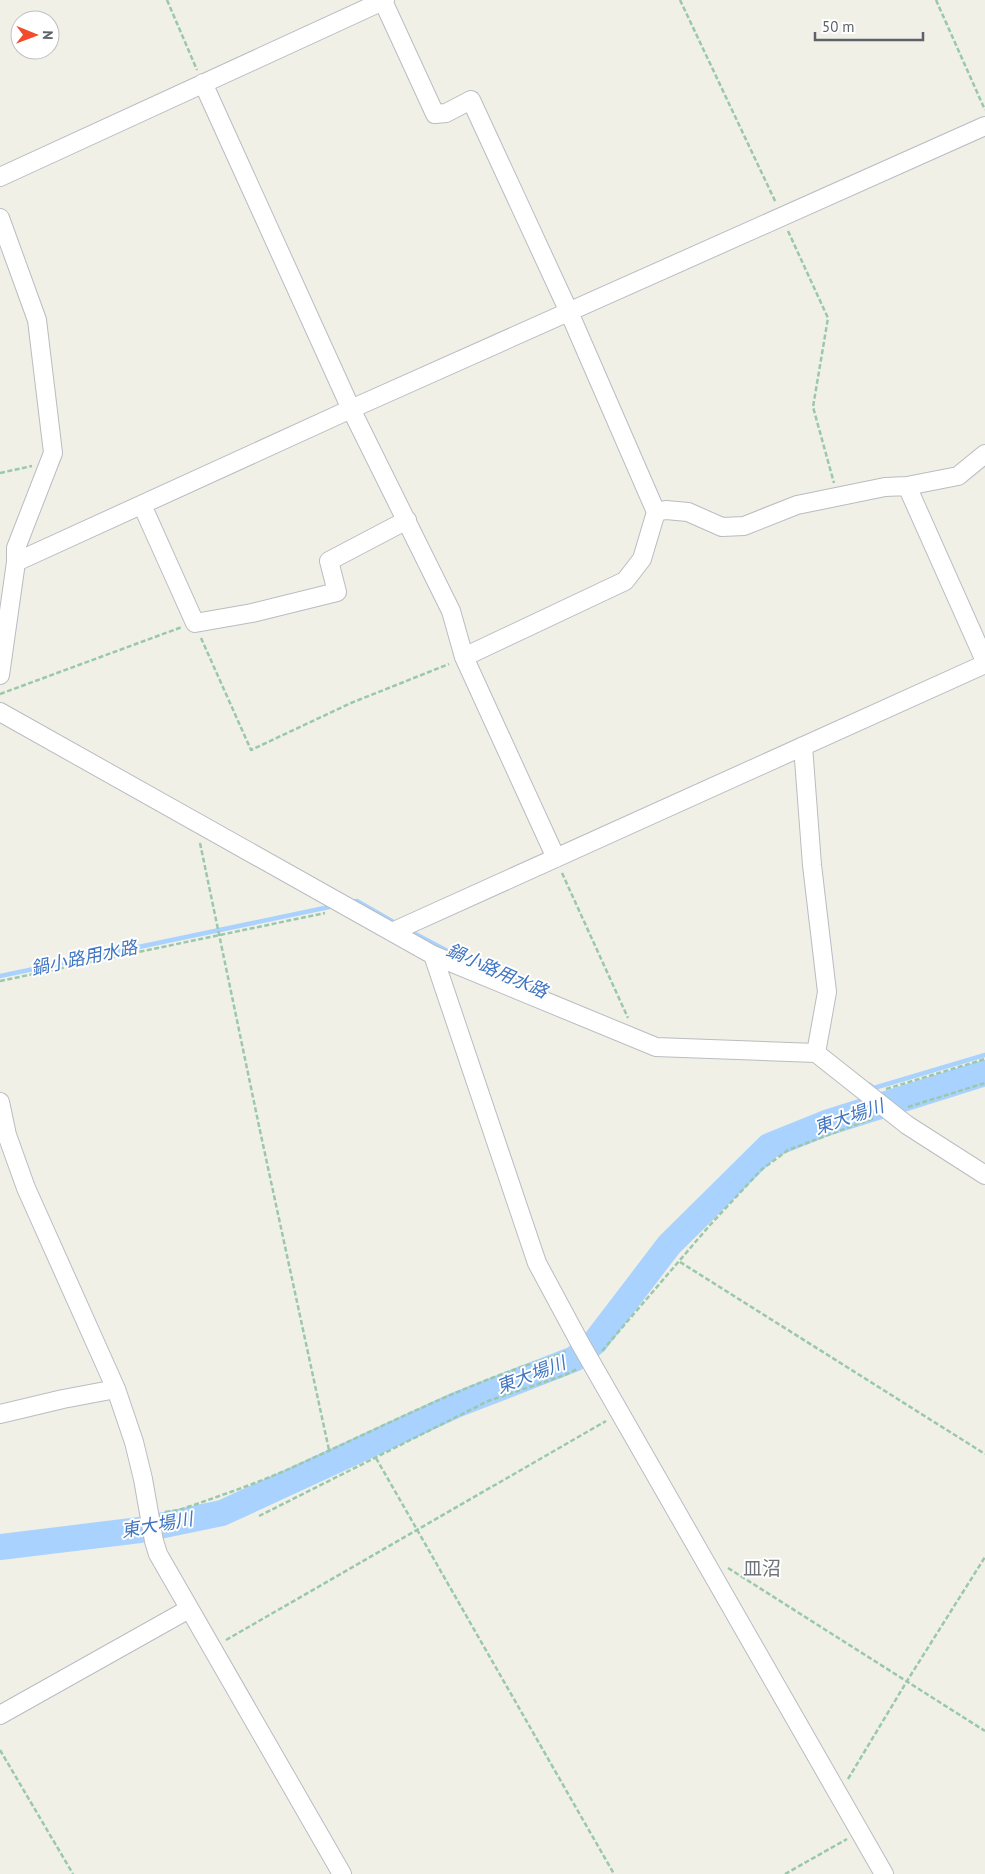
<svg xmlns="http://www.w3.org/2000/svg" width="985" height="1874" viewBox="0 0 985 1874" font-family="'PT Sans','Noto Sans JP',sans-serif">
	<style>
		.lines { fill: none; stroke-linecap: round; stroke-linejoin: round }
		.stream { stroke: #a9d2ff; stroke-width: 4.5 }
		.river { stroke: #a9d2ff; stroke-width: 26 }
		.minor-casing { stroke: #b9bcc1; stroke-width: 20 }
		.path { stroke: #9ac8ab; stroke-width: 2.5; stroke-dasharray: 5 2.5; stroke-linecap: butt }
		.minor { stroke: #fff; stroke-width: 18 }
		.labels { text-anchor: middle; stroke-width: 4; stroke-linejoin: round; paint-order: stroke }
		.water-label { font-size: 18px; font-style: italic; fill: #4075c2; stroke: #fff }
		.quarter-label { font-size: 19px; fill: #6f747a; stroke: #fff }
	</style>
	<rect width="100%" height="100%" fill="#f1f0e7"/>
	<g class="lines">
		<path class="stream" d="M351,902L357,901L397,924
			M408,930L455,955
			M0,976L334,906
			M870,1085L874,1088L985,1055"/>
		<path class="river" d="M0,1547L140,1530L222,1513L456,1405L574,1359L595,1342L669,1245L769,1146L826,1123L985,1073"/>
		<defs>
			<path id="minor" d="M383,1L435,114L446,113L471,100L569,312L656,512L642,559L625,581L464,657
				M203,83L351,409L451,611L464,657L556,858
				M0,177L385,0
				M0,218L37,320L53,453L16,548V562L0,675
				M907,486L985,661
				M142,505L195,623L252,613L337,592L329,561L407,520
				M656,512L666,510L688,512L722,527L744,526L797,505L885,487L907,486L958,476L985,454
				M16,562L351,409L985,126
				M0,712L433,955L656,1047L816,1053L907,1125L985,1175
				M803,746L812,865L827,992L816,1053
				M392,932L985,664
				M433,955L537,1263L580,1343L884,1874
				M0,1102L7,1135L26,1188L116,1389L134,1442L143,1479L154,1541L158,1554L342,1874
				M0,1414L63,1399L116,1389
				M0,1715L189,1609"/>
		</defs>
		<use href="#minor" class="minor-casing"/>
		<path class="path" d="M167,0L197,70
			M680,0L776,203
			M936,0L985,110
			M788,231L828,318L813,407L834,483
			M0,473L32,466
			M201,638L251,750L351,703L449,664
			M0,694L182,627
			M200,843L259,1126L329,1450
			M562,873L628,1018
			M0,981L325,913
			M886,1089L985,1059
			M908,1107L985,1083
			M680,1262L985,1454
			M602,1351L710,1225L761,1170L788,1150L874,1118
			M376,1458L614,1874
			M165,1512L179,1510C214,1498 249,1486 282,1472C375,1431 464,1383 561,1354L568,1350
			M259,1516L488,1401L565,1375L577,1369
			M728,1568L985,1731
			M226,1640L606,1421
			M0,1750L73,1874
			M848,1779L907,1681L985,1557
			M785,1874L847,1839"/>
		<use href="#minor" class="minor"/>
	</g>
	<g class="labels">
		<g class="water-label">
			<text transform="translate(84 958) rotate(-12)" y="6">鍋小路用水路</text>
			<text transform="translate(497 971) rotate(24)" y="6">鍋小路用水路</text>
			<text transform="translate(849 1117) rotate(-19)" y="6">東大場川</text>
			<text transform="translate(531 1375) rotate(-21)" y="6">東大場川</text>
			<text transform="translate(157 1525) rotate(-10)" y="6">東大場川</text>
		</g>
		<g class="quarter-label">
			<text x="762" y="1575">皿沼</text>
		</g>
	</g>
	<g transform="translate(35 35) rotate(91)"><circle r="24" fill="#ffffff" stroke="#bfc0c3"/>
	<path d="M0-4L9 19L0 12L-9 19Z" fill="#f34c2c"/>
	<text y="-8" font-size="14" font-weight="bold" text-anchor="middle" fill="#5e6268">N</text>
	</g>
	<path d="M815 32v8h108v-8" fill="none" stroke="#5e6268" stroke-width="2.5"/>
	<text x="822" y="32" font-size="15" fill="#5e6268" stroke="#ffffff" stroke-width="4" paint-order="stroke">50 m</text>
</svg>
